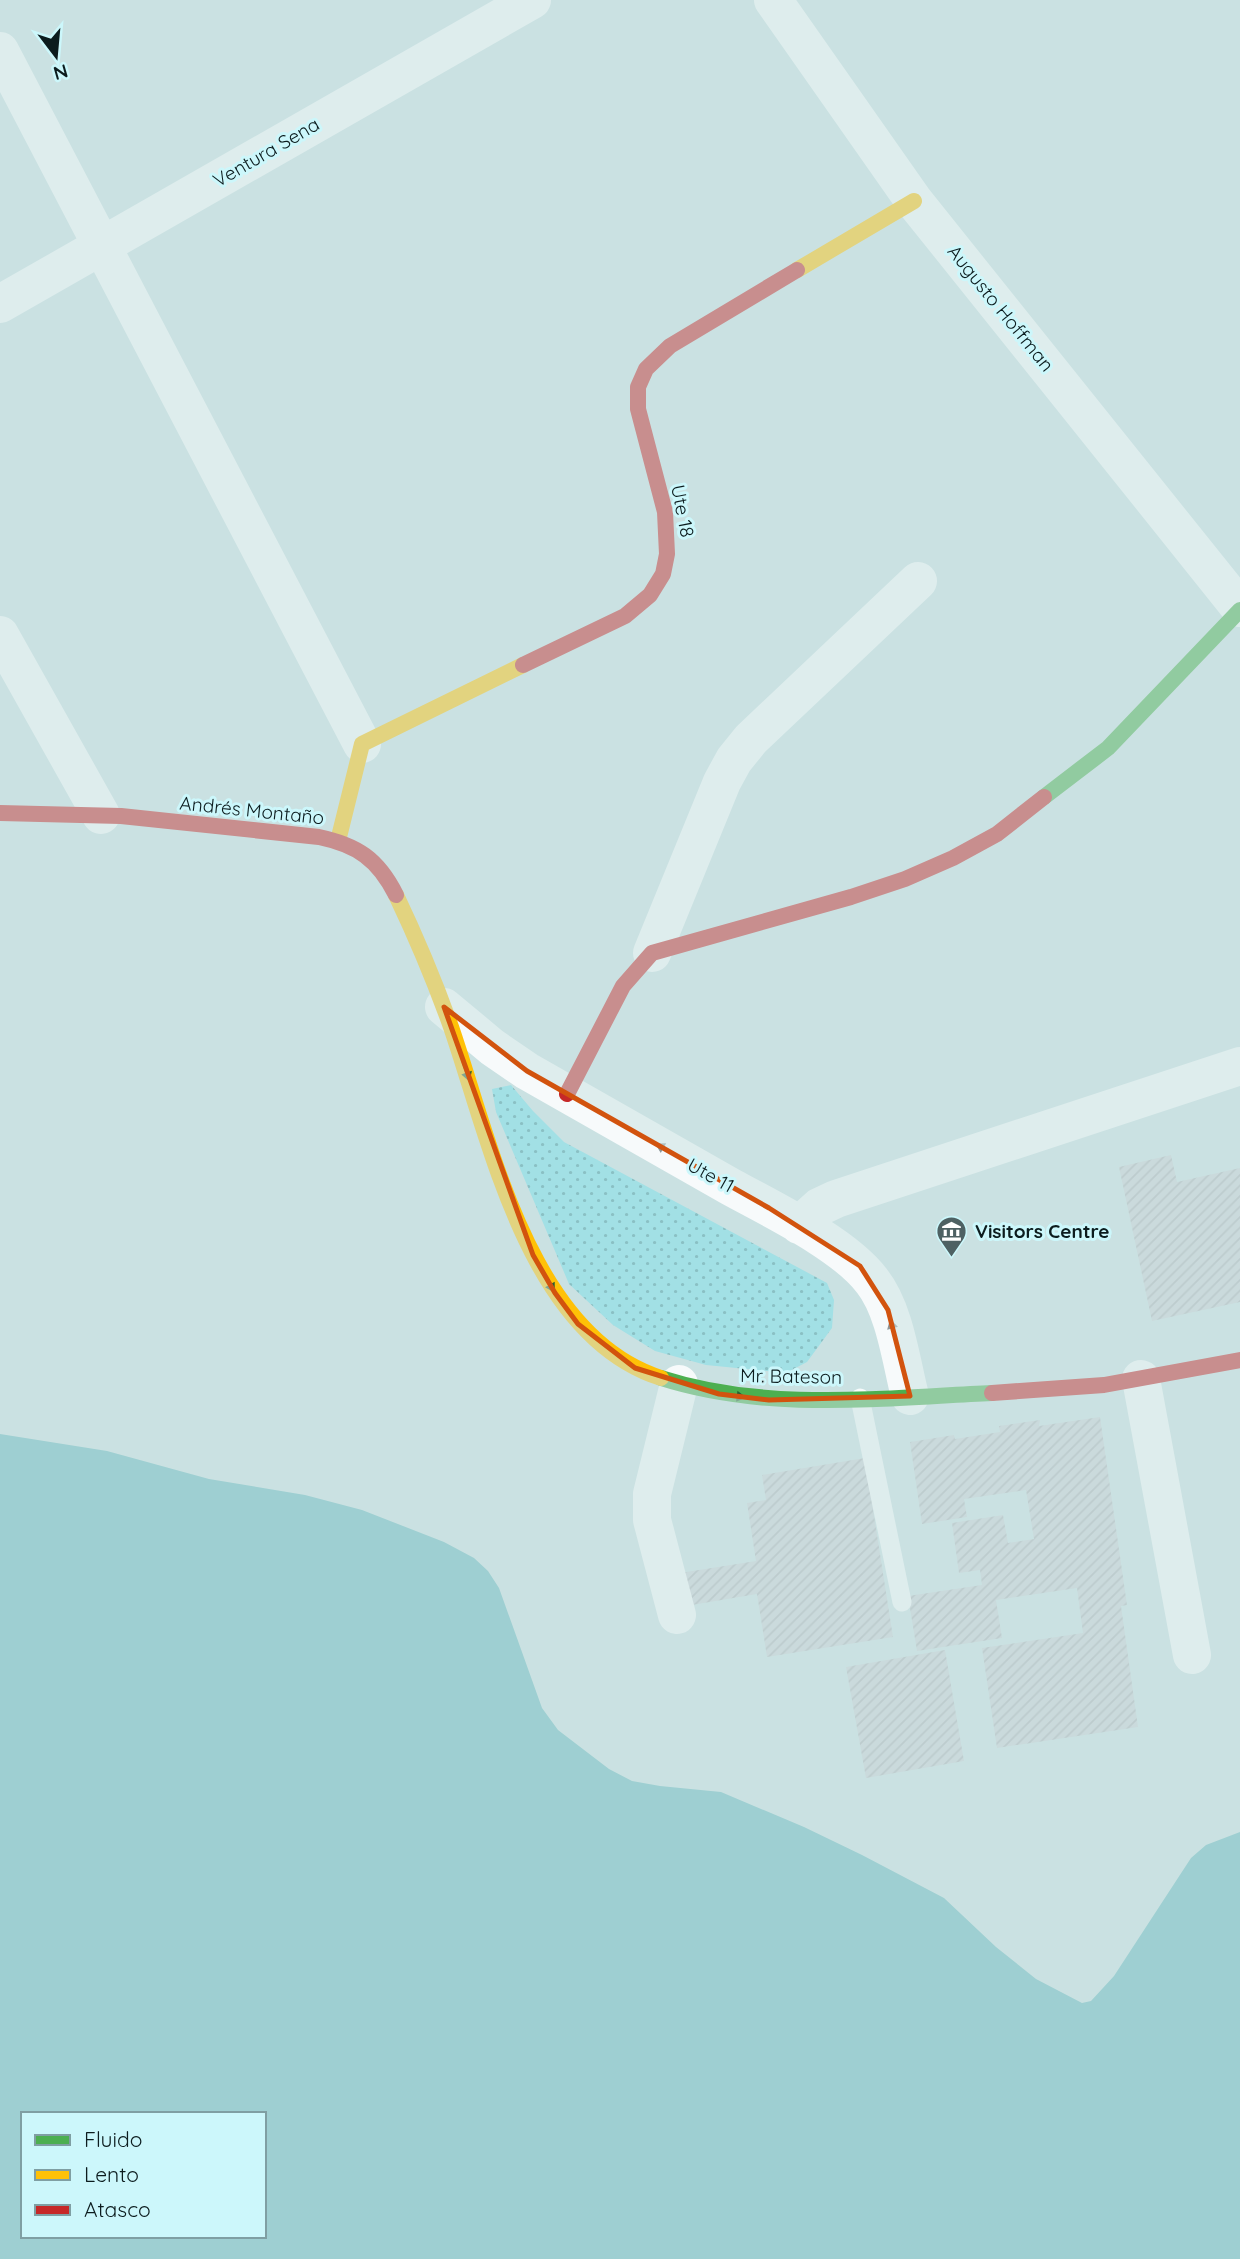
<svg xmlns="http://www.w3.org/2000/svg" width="1240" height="2259" viewBox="0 0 1240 2259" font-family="Quicksand,sans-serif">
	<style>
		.grass { fill: url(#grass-dots) }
		.water { fill: #69b8be; fill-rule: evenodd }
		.building { fill: url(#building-hatch) }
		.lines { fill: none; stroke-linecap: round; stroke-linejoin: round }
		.lane { stroke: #f7fafb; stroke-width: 19 }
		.street { stroke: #f7fafb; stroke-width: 38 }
		.fast { stroke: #4caf50; stroke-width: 16 }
		.slow { stroke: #ffc107; stroke-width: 16 }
		.jam { stroke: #c62828; stroke-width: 16 }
		.oneway { fill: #295e34 }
		.oneway2 { fill: #8d9698 }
		.marked { fill: none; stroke: #d2530e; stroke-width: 5; stroke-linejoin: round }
		.labels { text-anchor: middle; stroke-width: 6; stroke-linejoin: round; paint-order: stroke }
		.street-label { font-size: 19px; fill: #0c1c1e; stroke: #ccf7fb }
		.poi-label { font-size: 19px; font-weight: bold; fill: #0c1c1e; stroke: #ccf7fb; text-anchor: start }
	</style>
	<defs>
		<pattern id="grass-dots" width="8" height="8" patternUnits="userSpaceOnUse" patternTransform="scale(1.75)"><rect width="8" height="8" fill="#a2e0e5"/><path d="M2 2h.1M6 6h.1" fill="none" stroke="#8ac0c4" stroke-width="1.8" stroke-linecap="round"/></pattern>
		<pattern id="building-hatch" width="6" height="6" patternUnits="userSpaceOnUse" patternTransform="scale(1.75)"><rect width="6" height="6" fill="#cbd0d5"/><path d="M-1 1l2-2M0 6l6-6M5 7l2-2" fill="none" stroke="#adb2b6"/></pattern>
	</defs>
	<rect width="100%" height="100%" fill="#cae1e2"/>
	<path class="grass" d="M511,1085L533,1111L564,1142L827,1283L834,1300L832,1328L807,1362L786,1373L706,1365L655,1351L613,1325L569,1284L496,1112L492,1089Z"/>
	<path class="water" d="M0,1434L107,1451L209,1479L305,1495L362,1510L444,1542L474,1558L488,1571L499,1588L542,1708L558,1730L609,1769L632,1781L660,1786L721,1792L804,1827L862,1855L944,1898L996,1947L1036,1979L1082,2003L1091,2001L1114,1976L1191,1858L1206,1845L1240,1832V2259H0ZM23,2114H264V2236H23Z"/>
	<path class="building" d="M1171,1155L1177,1182L1240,1168V1302L1152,1321L1119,1167Z
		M1100,1417L1127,1605L1121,1606L1138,1727L997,1748L982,1648L1083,1633L1077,1588L996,1600L1002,1638L917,1651L908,1596L982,1585L980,1570L959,1573L952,1523L1003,1515L1008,1543L1034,1539L1026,1490L964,1499L967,1517L922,1524L910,1442L954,1435L955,1439L1000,1432L999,1426L1040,1420L1039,1426Z
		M865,1458L893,1637L767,1657L757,1594L686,1606L680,1573L756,1561L747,1503L766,1500L762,1475Z
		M945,1650L964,1761L866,1778L846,1667Z"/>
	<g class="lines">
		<path class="lane" d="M860,1398L902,1602"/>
		<path class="street" d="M773,0L914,201L1240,608
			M0,51L362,744
			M0,304L532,0
			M0,635L101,815
			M652,953L722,782L734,760L751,739L918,581
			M444,1007L492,1047L527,1071C595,1110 663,1149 731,1187C773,1210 844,1244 872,1281C895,1310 901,1361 910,1396
			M799,1225L819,1207L836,1199L1240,1066
			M1141,1379L1192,1655
			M677,1615L652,1520V1494L679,1384"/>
		<path class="fast" d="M1044,797L1108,748L1240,610
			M661,1378C767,1412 882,1398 992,1393"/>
		<path class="slow" d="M797,270L914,201
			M338,841L362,744L523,665
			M396,895C416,937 435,982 451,1027C491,1143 529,1336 661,1378"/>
		<path class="jam" d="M523,665L625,616L650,595L663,574L667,554L665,512L638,409V387L646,369L670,346L797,270
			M0,813L121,816L319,837C357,845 378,859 396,895
			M567,1094L623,986L652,953L851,897L905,879L953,858L997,834L1044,797
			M992,1393L1104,1385L1240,1360"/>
	</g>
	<defs><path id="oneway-solid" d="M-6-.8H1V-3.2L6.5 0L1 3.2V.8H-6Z" transform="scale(1.75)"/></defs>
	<g class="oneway">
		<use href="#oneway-solid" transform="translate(466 1071) rotate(71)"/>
		<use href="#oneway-solid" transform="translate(549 1283) rotate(60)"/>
		<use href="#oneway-solid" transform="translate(735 1396) rotate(7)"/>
	</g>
	<g class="oneway2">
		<use href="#oneway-solid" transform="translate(665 1149) rotate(-151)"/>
		<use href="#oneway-solid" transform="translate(893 1330) rotate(-105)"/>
	</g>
	<path d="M0 0H1240V2259H0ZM444,1007L527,1071L769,1208L860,1266L888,1310L910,1396L769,1400L719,1394L635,1368L578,1324L555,1293L533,1255Z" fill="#cae1e2" fill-opacity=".55" fill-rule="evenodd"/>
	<path class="marked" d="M444,1007L527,1071L769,1208L860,1266L888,1310L910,1396L769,1400L719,1394L635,1368L578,1324L555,1293L533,1255Z"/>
	<defs>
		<symbol id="museum-pin" viewBox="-11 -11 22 30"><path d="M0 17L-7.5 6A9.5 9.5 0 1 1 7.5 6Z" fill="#4e6163" stroke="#ccf7fb"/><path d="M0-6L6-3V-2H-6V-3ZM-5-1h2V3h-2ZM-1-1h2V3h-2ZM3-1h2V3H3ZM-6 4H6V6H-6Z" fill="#fff"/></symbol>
	</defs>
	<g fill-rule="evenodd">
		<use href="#museum-pin" x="934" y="1214" width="35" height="47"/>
	</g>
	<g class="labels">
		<g class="street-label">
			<text transform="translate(266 152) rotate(-30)" y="7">Ventura Sena</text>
			<text transform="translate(1001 308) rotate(51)" y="7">Augusto Hoffman</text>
			<text transform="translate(683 511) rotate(79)" y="7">Ute 18</text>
			<text transform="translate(252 810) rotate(6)" y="7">Andrés Montaño</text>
			<text transform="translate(711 1175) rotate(29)" y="7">Ute 11</text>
			<text transform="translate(791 1376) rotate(1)" y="7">Mr. Bateson</text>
		</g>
		<g class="poi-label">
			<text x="975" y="1238">Visitors Centre</text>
		</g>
	</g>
	<rect x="21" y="2112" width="245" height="126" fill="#ccf7fb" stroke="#7f9fa3" stroke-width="2"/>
	<rect x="35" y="2135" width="35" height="10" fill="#4caf50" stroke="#7f9fa3" stroke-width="2"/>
	<text x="84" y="2147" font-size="21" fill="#0c1c1e">Fluido</text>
	<rect x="35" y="2170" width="35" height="10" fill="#ffc107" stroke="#7f9fa3" stroke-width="2"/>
	<text x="84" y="2182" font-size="21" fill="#0c1c1e">Lento</text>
	<rect x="35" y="2205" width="35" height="10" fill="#c62828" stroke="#7f9fa3" stroke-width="2"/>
	<text x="84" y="2217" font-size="21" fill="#0c1c1e">Atasco</text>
	<g transform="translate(56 56) rotate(164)" stroke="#ccf7fb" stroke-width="5" paint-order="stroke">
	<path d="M0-5L12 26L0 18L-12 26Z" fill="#0c1c1e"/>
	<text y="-10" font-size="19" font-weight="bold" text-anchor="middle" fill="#0c1c1e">N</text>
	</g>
</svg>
